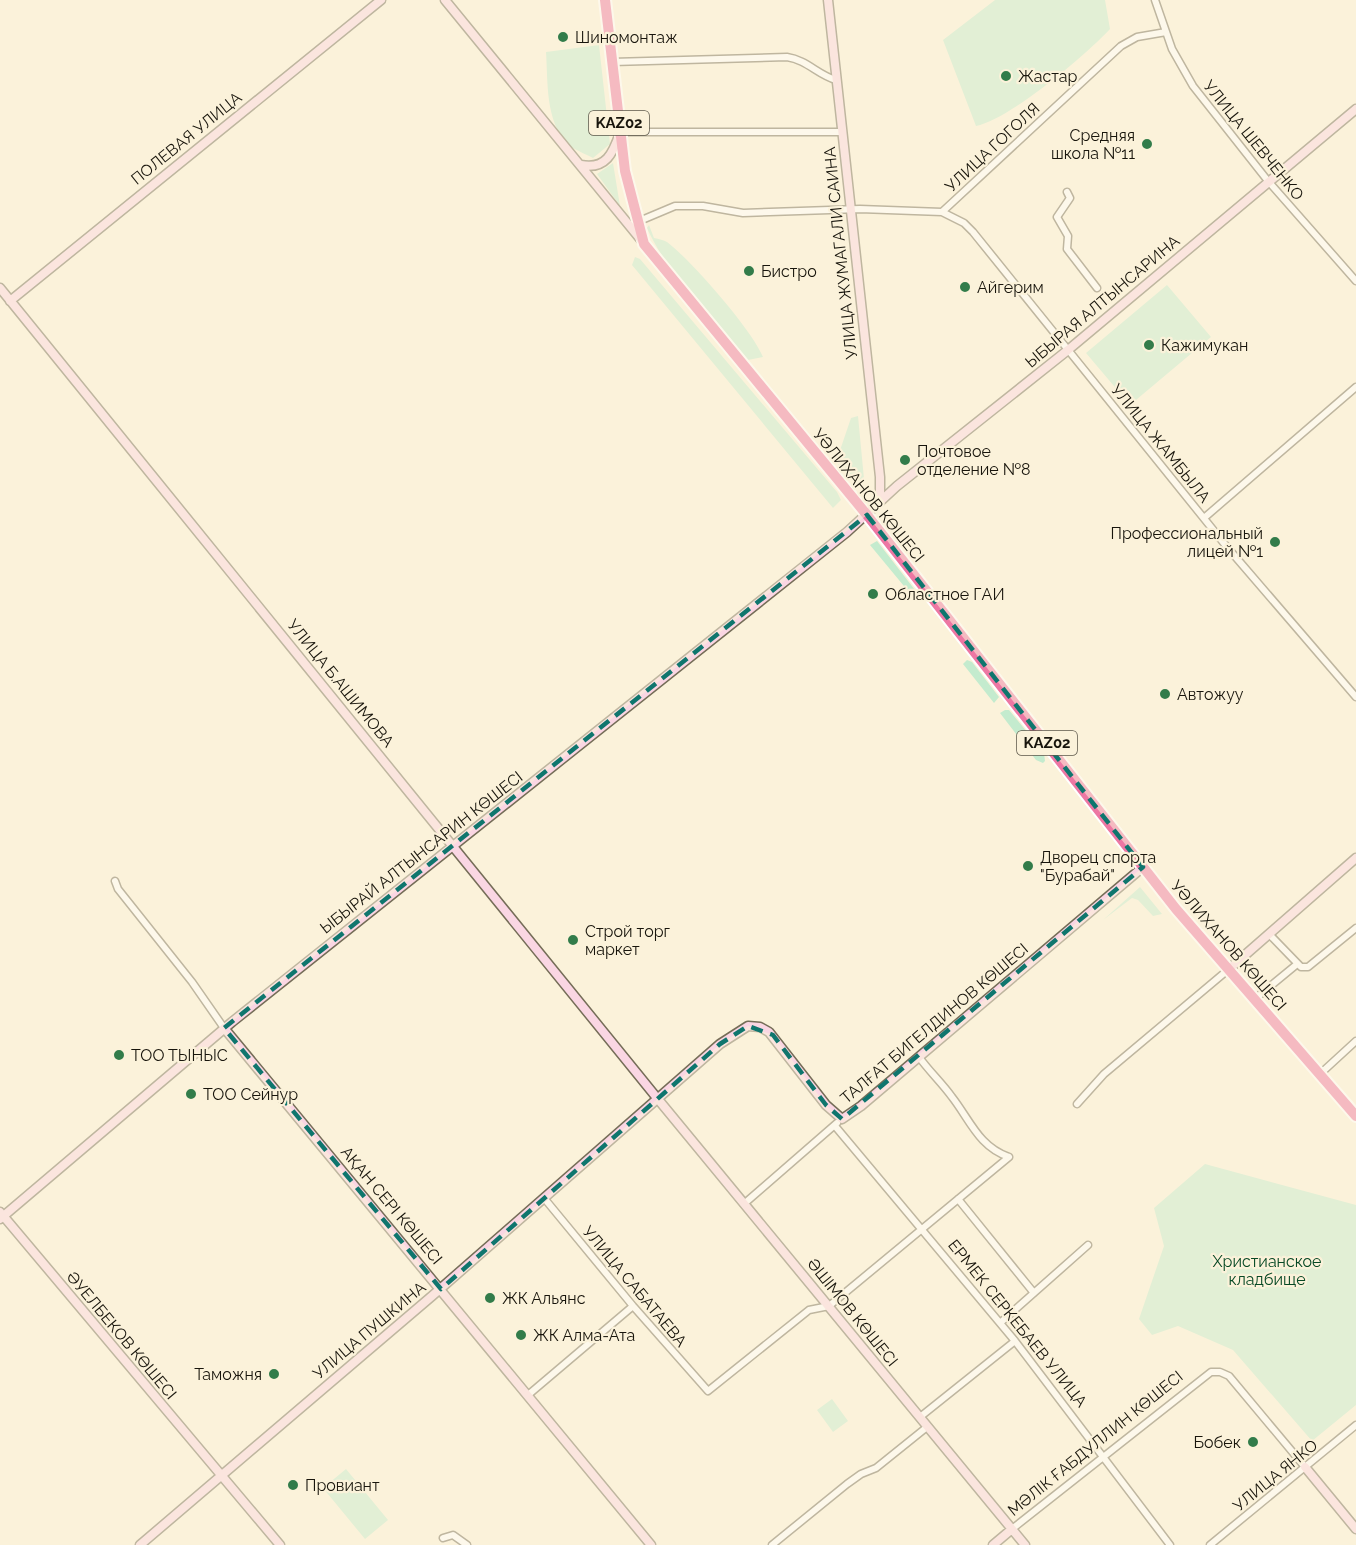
<svg xmlns="http://www.w3.org/2000/svg" width="1356" height="1545" viewBox="0 0 1356 1545" font-family="Raleway,sans-serif">
	<style>
		.green { fill: #c4ebce }
		.lines { fill: none; stroke-linecap: round; stroke-linejoin: round }
		.street-casing { stroke: #756d58; stroke-width: 9 }
		.secondary-casing { stroke: #756d58; stroke-width: 11 }
		.highway-casing { stroke: #fff; stroke-width: 14 }
		.street { stroke: #fff; stroke-width: 6 }
		.secondary { stroke: #fad6e3; stroke-width: 8 }
		.highway { stroke: #ed77a3; stroke-width: 10 }
		.marked { fill: none; stroke: #0f766e; stroke-width: 4.5; stroke-dasharray: 12 8; stroke-linejoin: round }
		.poi-dot { fill: #327c4a; stroke: #fbf2da; stroke-width: 2 }
		.labels { text-anchor: middle; stroke-width: 4.5; stroke-linejoin: round; paint-order: stroke }
		.shield { fill: #fbf2da; stroke: #5c574a; stroke-width: 1.5 }
		.shield-label { font-size: 15px; font-weight: bold; fill: #18150c }
		.poi-label { font-size: 16px; fill: #18150c; stroke: #fbf2da; text-anchor: start }
		.street-label { font-size: 16px; fill: #18150c; stroke: #fbf2da }
		.park-label { font-size: 16px; fill: #074925; stroke: #fbf2da }
	</style>
	<rect width="100%" height="100%" fill="#fbf2da"/>
	<path class="green" d="M995,0H1105L1110,29C1085,56 1010,119 976,126L943,40Z
		M599,45L610,144L593,158C586,154 574,150 568,144C545,122 548,81 546,52Z
		M613,163L620,206L597,174Z
		M649,225L654,238C659,239 664,240 667,242C691,260 752,330 763,357L748,360C712,319 670,278 647,228Z
		M635,257L640,259L837,492L841,500L833,508L632,265Z
		M1167,285L1211,337L1130,405L1086,353Z
		M858,416L864,479L857,487L836,462L851,418Z
		M877,541L915,590L913,597L870,545Z
		M967,660L972,662L999,697L994,703L963,664Z
		M1005,710H1009L1044,753L1045,761L1043,763L1036,760L1000,713Z
		M1140,887L1162,914L1153,916L1138,900L1132,898L1103,920Z
		M1205,1164L1356,1205V1405L1312,1441L1233,1350L1178,1326L1152,1335L1139,1319L1164,1246L1154,1208Z
		M832,1399L848,1421L833,1432L817,1410Z
		M346,1469L388,1520L365,1539L323,1488Z"/>
	<g class="lines">
		<defs>
			<path id="street" d="M1155,0L1172,49L1193,86L1268,181L1356,281
				M612,62L787,57C807,60 818,75 836,80
				M620,132H842
				M1067,192L1070,198L1057,217L1068,236L1067,249L1097,288
				M942,212L964,223L973,232L1227,547L1356,697
				M637,222L675,206H703L743,213L860,209L942,212L1121,46L1137,37L1166,32
				M1204,518L1356,387
				M115,881L118,889L192,982L224,1028
				M1269,934L1301,967H1308L1356,928
				M1256,998L1296,965
				M919,1057C929,1071 942,1083 952,1097C970,1120 979,1147 1009,1157
				M1320,1074L1356,1041
				M1077,1104L1104,1074L1229,969
				M835,1126L1015,1341L1170,1545
				M544,1198L633,1306L708,1391L809,1310L829,1306L1009,1157
				M958,1199L1034,1293
				M745,1203L837,1123
				M1000,1323L1088,1245
				M528,1395L633,1306
				M920,1417L1015,1341
				M1012,1529L1211,1372H1220L1229,1376L1305,1467
				M443,1538L453,1535L467,1545
				M772,1545L847,1484L861,1474L876,1468L927,1427
				M1210,1545L1356,1425"/>
			<path id="secondary" d="M445,0L642,241
				M828,0L880,477V502
				M581,165C606,170 613,153 620,133
				M0,288L657,1098L1025,1545
				M10,301L381,0
				M1229,969L1356,858
				M224,1028L651,1545
				M0,1212L280,1545
				M0,1219L232,1022L847,532L897,486L1068,350L1356,109
				M1305,1467L1356,1529
				M140,1545L432,1296L720,1044L748,1026L760,1027L769,1032L826,1105L842,1119L861,1106L1143,867
				M993,1545L1012,1529"/>
			<path id="highway" d="M605,0L625,171L644,244L867,515L1176,909L1356,1116"/>
		</defs>
		<use href="#street" class="street-casing"/>
		<use href="#secondary" class="secondary-casing"/>
		<use href="#highway" class="highway-casing"/>
		<use href="#street" class="street"/>
		<use href="#secondary" class="secondary"/>
		<use href="#highway" class="highway"/>
	</g>
	<path d="M0 0H1356V1545H0ZM867,515L1143,867L842,1119L826,1105L773,1035L748,1026L720,1044L441,1289L224,1028Z" fill="#fbf2da" fill-opacity=".55" fill-rule="evenodd"/>
	<path class="marked" d="M867,515L1143,867L842,1119L826,1105L773,1035L748,1026L720,1044L441,1289L224,1028Z"/>
	<g class="poi-dot">
		<circle cx="563" cy="37" r="6"/>
		<circle cx="1006" cy="76" r="6"/>
		<circle cx="1147" cy="144" r="6"/>
		<circle cx="749" cy="271" r="6"/>
		<circle cx="965" cy="287" r="6"/>
		<circle cx="1149" cy="345" r="6"/>
		<circle cx="905" cy="460" r="6"/>
		<circle cx="1275" cy="542" r="6"/>
		<circle cx="873" cy="594" r="6"/>
		<circle cx="1165" cy="694" r="6"/>
		<circle cx="1028" cy="866" r="6"/>
		<circle cx="573" cy="940" r="6"/>
		<circle cx="119" cy="1055" r="6"/>
		<circle cx="191" cy="1094" r="6"/>
		<circle cx="490" cy="1298" r="6"/>
		<circle cx="521" cy="1335" r="6"/>
		<circle cx="274" cy="1374" r="6"/>
		<circle cx="1253" cy="1442" r="6"/>
		<circle cx="293" cy="1485" r="6"/>
	</g>
	<g class="labels">
		<g class="shield">
			<rect x="589" y="111" width="60" height="24" rx="4.5"/>
			<rect x="1017" y="731" width="60" height="24" rx="4.5"/>
		</g>
		<g class="shield-label">
			<text x="619" y="128">KАZ02</text>
			<text x="1047" y="748">KАZ02</text>
		</g>
		<g class="poi-label">
			<text x="575" y="43">Шиномонтаж</text>
			<text x="1018" y="82">Жастар</text>
			<text x="1135" y="141" text-anchor="end">Средняя<tspan x="1135" dy="18">школа №11</tspan></text>
			<text x="761" y="277">Бистро</text>
			<text x="977" y="293">Айгерим</text>
			<text x="1161" y="351">Кажимукан</text>
			<text x="917" y="457">Почтовое<tspan x="917" dy="18">отделение №8</tspan></text>
			<text x="1263" y="539" text-anchor="end">Профессиональный<tspan x="1263" dy="18">лицей №1</tspan></text>
			<text x="885" y="600">Областное ГАИ</text>
			<text x="1177" y="700">Автожуу</text>
			<text x="1040" y="863">Дворец спорта<tspan x="1040" dy="18">"Бурабай"</tspan></text>
			<text x="585" y="937">Строй торг<tspan x="585" dy="18">маркет</tspan></text>
			<text x="131" y="1061">ТОО ТЫНЫС</text>
			<text x="203" y="1100">ТОО Сейнур</text>
			<text x="502" y="1304">ЖК Альянс</text>
			<text x="533" y="1341">ЖК Алма-Ата</text>
			<text x="262" y="1380" text-anchor="end">Таможня</text>
			<text x="1241" y="1448" text-anchor="end">Бобек</text>
			<text x="305" y="1491">Провиант</text>
		</g>
		<g class="street-label">
			<text transform="translate(186 138) rotate(-39)" y="6">ПОЛЕВАЯ УЛИЦА</text>
			<text transform="translate(1254 140) rotate(51)" y="6">УЛИЦА ШЕВЧЕНКО</text>
			<text transform="translate(992 147) rotate(-43)" y="6">УЛИЦА ГОГОЛЯ</text>
			<text transform="translate(840 253) rotate(-96)" y="6">УЛИЦА ЖУМАГАЛИ САИНА</text>
			<text transform="translate(1102 301) rotate(-40)" y="6">ЫБЫРАЯ АЛТЫНСАРИНА</text>
			<text transform="translate(1161 443) rotate(51)" y="6">УЛИЦА ЖАМБЫЛА</text>
			<text transform="translate(869 495) rotate(51)" y="6">УӘЛИХАНОВ КӨШЕСІ</text>
			<text transform="translate(341 683) rotate(51)" y="6">УЛИЦА Б.АШИМОВА</text>
			<text transform="translate(421 852) rotate(-38)" y="6">ЫБЫРАЙ АЛТЫНСАРИН КӨШЕСІ</text>
			<text transform="translate(1229 945) rotate(49)" y="6">УӘЛИХАНОВ КӨШЕСІ</text>
			<text transform="translate(934 1023) rotate(-40)" y="6">ТАЛҒАТ БИГЕЛДИНОВ КӨШЕСІ</text>
			<text transform="translate(392 1205) rotate(50)" y="6">АҚАН СЕРІ КӨШЕСІ</text>
			<text transform="translate(635 1286) rotate(50)" y="6">УЛИЦА САБАТАЕВА</text>
			<text transform="translate(853 1312) rotate(51)" y="6">ӘШІМОВ КӨШЕСІ</text>
			<text transform="translate(1018 1323) rotate(51)" y="6">ЕРМЕК СЕРКЕБАЕВ УЛИЦА</text>
			<text transform="translate(369 1330) rotate(-40)" y="6">УЛИЦА ПУШКИНА</text>
			<text transform="translate(122 1335) rotate(50)" y="6">ӘУЕЛБЕКОВ КӨШЕСІ</text>
			<text transform="translate(1095 1443) rotate(-39)" y="6">МӘЛІК ҒАБДУЛЛИН КӨШЕСІ</text>
			<text transform="translate(1275 1475) rotate(-39)" y="6">УЛИЦА ЯНКО</text>
		</g>
		<g class="park-label">
			<text x="1267" y="1267">Христианское<tspan x="1267" dy="18">кладбище</tspan></text>
		</g>
	</g>
</svg>
